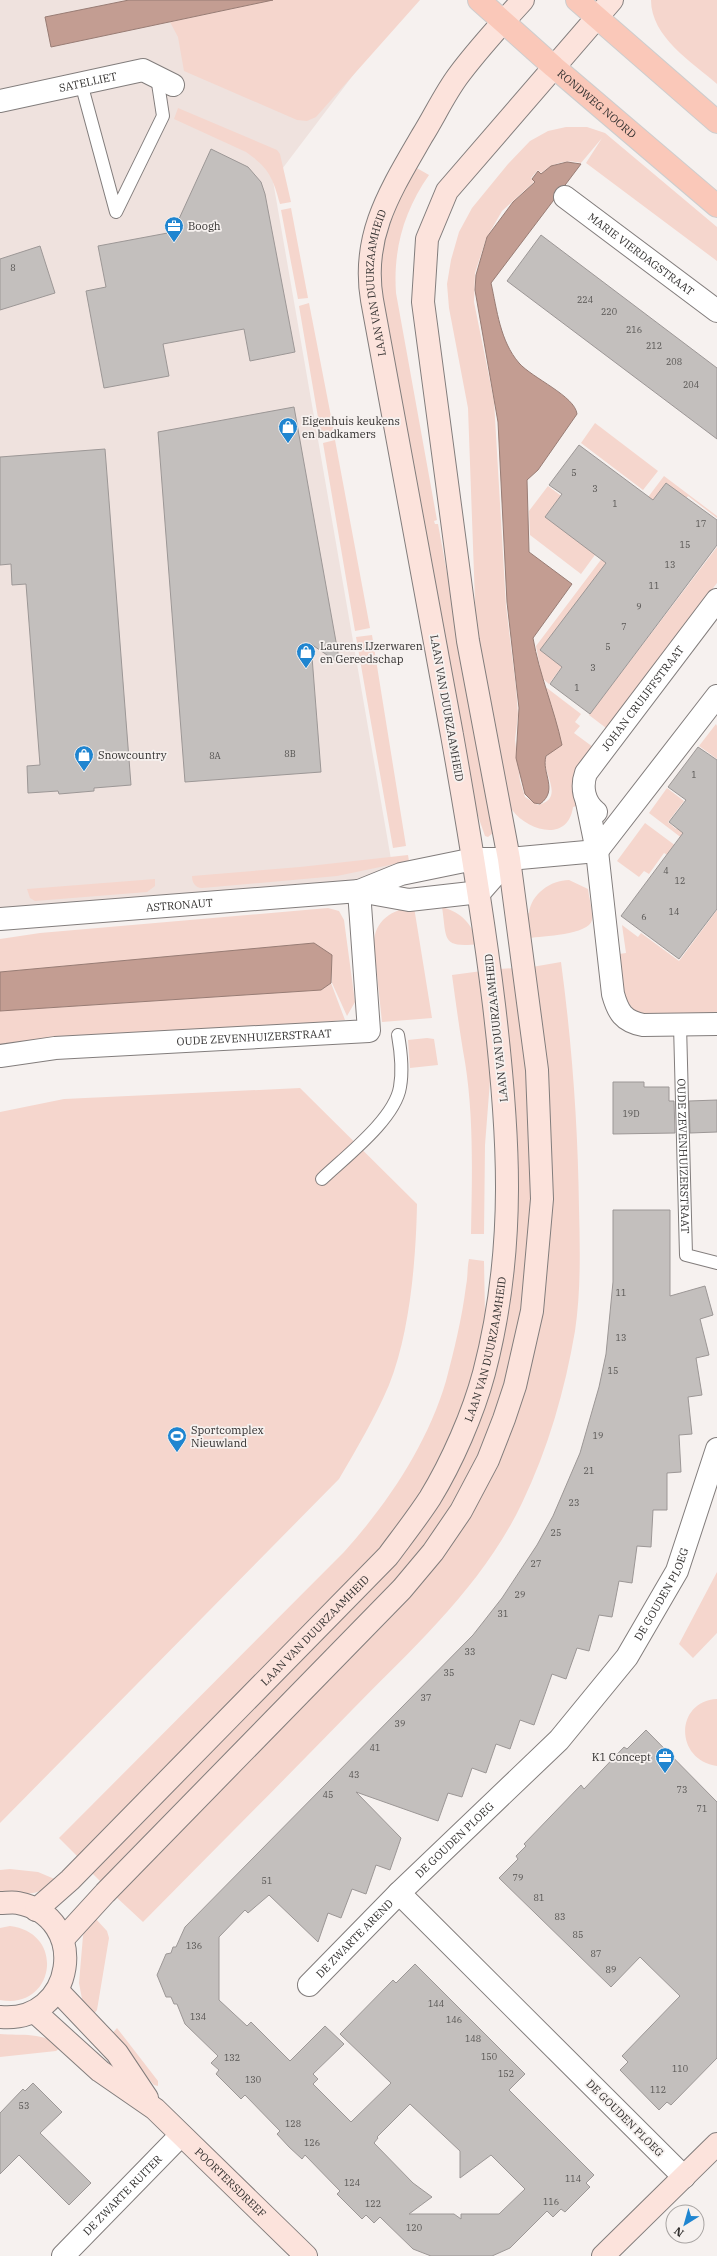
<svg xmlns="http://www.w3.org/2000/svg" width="717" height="2256" viewBox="0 0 717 2256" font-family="'IBM Plex Serif',serif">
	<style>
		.built { fill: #efe2de }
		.green { fill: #f5d6cd }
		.water { fill: #c39d92; stroke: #987c74 }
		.building { fill: #c3bfbd; stroke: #9c9796; fill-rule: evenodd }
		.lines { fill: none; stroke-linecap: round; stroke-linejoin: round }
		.lane-casing { stroke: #827d7c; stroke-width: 14 }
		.street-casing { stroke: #827d7c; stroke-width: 24 }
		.secondary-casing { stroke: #827d7c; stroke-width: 24 }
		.primary-casing { stroke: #cecdcd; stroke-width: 24 }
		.lane { stroke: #fff; stroke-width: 12 }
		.street { stroke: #fff; stroke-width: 22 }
		.secondary { stroke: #fce3dc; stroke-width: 22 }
		.primary { stroke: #fac8b9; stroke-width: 22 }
		.labels { text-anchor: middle; stroke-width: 3.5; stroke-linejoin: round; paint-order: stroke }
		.number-label { font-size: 9px; fill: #565452 }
		.street-label { font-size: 11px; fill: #32302f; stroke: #f6f1ef }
		.poi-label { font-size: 11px; fill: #32302f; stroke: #f6f1ef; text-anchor: start }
	</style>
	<rect width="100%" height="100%" fill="#f6f1ef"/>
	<path class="built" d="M0,0H410L273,181L396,888L0,916Z"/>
	<path class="green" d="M273,0H420L316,117L307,121L297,120L184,71L178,37L170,22Z
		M651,0H717V84C692,62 651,37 651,0Z
		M178,108L277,150L280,154L291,202L280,204C273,178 269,168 246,152L174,119Z
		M566,127H587L605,133L717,227V261L586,163L602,138L581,163C566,159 553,163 541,173L538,170L531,178L534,182L502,211L486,239L475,273L474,302L494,401L506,606L516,688L518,715L515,740L520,781L525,797L538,805C568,798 538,769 547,756C550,751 558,748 562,744L543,685L581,714L575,722L580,726L574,733L593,747L577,806L573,807C568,843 528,831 512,810H508L476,629L468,408L449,308L447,284L451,260L459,232L472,208L508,164L530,141L548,131Z
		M415,167L429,175C404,211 393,249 396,293L437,520L434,521L435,524H438L487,789L493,833L488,837L485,836L471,796L388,340L379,264L388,221Z
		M291,208L308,298L298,299L281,210Z
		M309,303L334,432L321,435L299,306Z
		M595,423L658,471L643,490L581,443Z
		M335,440L370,628L355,631L323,443Z
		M664,476L717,516V518L688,496L549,684L542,678L536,646Z
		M548,486L611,533L581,574L530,535L529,511Z
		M717,547V583L606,728L589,715Z
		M372,635L406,846L393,848L356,637Z
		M716,724L717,726V759L699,746Z
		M667,788L684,801L668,822L676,829L693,807L717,865L649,813Z
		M645,823L676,846L669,856L664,853L649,874L644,871L639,877L617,861Z
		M408,855L409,861L337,876L202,888C195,888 192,882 192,876L300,867Z
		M155,879V886L147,892L35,901L30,898L27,889Z
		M569,880L588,889C589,898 593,911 592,920C589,935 542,936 529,938L525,914L529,913C531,894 551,880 569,880Z
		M414,907L432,1018L382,1022L374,946C373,921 392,909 414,907Z
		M442,907C463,913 471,924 479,944C441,948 447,940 442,907Z
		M328,908L339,911L344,920L355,1002L347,1016L332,983V955L314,943L0,972V939L40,933Z
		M717,910V1014H644L635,1011L624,998L619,954L626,953L622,925L638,937L641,933L679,961Z
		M561,962C572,1044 578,1126 579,1208C580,1249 581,1291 575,1331C565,1390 548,1449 522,1503C483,1585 415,1646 352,1710C283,1781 213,1851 143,1922L114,1895L405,1602L524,1386L538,1338L548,1248L532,967Z
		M515,968C531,1116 548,1263 498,1407C493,1421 489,1437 482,1451C463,1491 439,1526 414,1562L101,1882L90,1871L389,1568L498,1355L499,969Z
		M482,971L491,1068L485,1145L484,1234H471C472,1177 474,1118 465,1062C460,1034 456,1004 452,975Z
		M331,983L345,1020L0,1048V1011L321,990Z
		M427,1038L434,1039L438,1065L410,1068L408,1040Z
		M300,1088L417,1204C416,1259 410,1333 389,1385C375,1418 357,1448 339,1479L0,1823V1112L64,1099Z
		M469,1259L484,1261L485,1315L472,1384L435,1472L387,1541L79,1858L59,1838L344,1552C388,1503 427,1445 446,1381C454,1351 462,1318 466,1286C468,1277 467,1268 469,1259Z
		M717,1572V1633L693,1658L679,1644Z
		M717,1699V1766C674,1760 675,1701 717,1699Z
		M10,1869L38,1872L57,1880C37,1897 26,1895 0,1892V1870Z
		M95,1918L107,1931L109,1938L97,2010L93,2015L82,1999L79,1983L83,1936L85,1929Z
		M10,1926C67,1933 54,2011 0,2000V1928Z
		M117,2028L158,2081V2086L154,2085L110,2036Z
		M0,2034C20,2036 46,2031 60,2048L56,2051L0,2057Z"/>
	<path class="water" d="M129,0H273L51,47L45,17Z
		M567,162L581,164L491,283C497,310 500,341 519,363C532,378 575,396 577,414L538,470L527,480L529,552L572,584L533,638C539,674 554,708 562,745L546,756C541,773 559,790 540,804L534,803L525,794L516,758L519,708L507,602L498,422L475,290L476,275L487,237L513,202L535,182L532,179L538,171L541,174L551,166Z
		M314,943L332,955L331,983L321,990L0,1011V972Z"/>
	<path class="building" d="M211,149L248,167L261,182L265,194L295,352L250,361L244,329L163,344L169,376L104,388L86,291L106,287L98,246L173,232Z
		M541,235L717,368V439L507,281Z
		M40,246L55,293L0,310V259Z
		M294,407L340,664L311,644L321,772L185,782L158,432Z
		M579,445L653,500L666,483L717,520V545L590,714L550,684L562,667L540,650L606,563L545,517L562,494L549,485Z
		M105,449L131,785L94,788V791L59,794L58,791L28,793L27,766L40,765L26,584L12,585L11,564L0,565V457Z
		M698,747L717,760V909L679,959L621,916L683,833L669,822L686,800L668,787Z
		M613,1082H644V1087H669V1101H674L675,1133L613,1134Z
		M717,1100V1132L690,1133L689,1101Z
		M613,1210H670V1296L705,1286L713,1315L700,1319L709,1355L696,1358L702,1395L688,1397L692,1434L679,1435L681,1472L667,1473V1510H653L651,1547L637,1546L632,1583L619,1581L612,1617L599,1615L589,1651L577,1648L566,1679L552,1674L534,1725L520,1720L510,1749L496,1744L486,1773L472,1768L462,1797L448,1793L438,1821L356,1792L401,1838L390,1870L376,1865L366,1894L352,1889L341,1918L328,1913L318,1942L269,1895L248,1913L245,1910L219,1937V2000L247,2026L251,2022L290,2061L325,2026L344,2044L313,2074L318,2079L313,2084L351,2122L391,2083L340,2034L393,1980L396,1983L415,1964L525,2074L509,2090L594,2175L586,2183L590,2187L565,2212L561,2209L553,2217L547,2211L510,2248L492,2256H431L413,2249L380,2217L374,2223L366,2215L362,2219L337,2194L340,2191L305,2155L302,2159L289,2147L277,2134L280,2131L245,2095L241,2099L216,2074L219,2070L211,2063L218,2056L185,2024L177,2004H174L171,1997H166L157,1975L166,1954L171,1953L173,1947H176L185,1927L473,1635L502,1598L537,1545L553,1516L580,1453L599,1387L606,1354L613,1282ZM410,2104L460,2151V2178L491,2155L525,2189L499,2214H461V2219L454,2214H409L432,2197L413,2183L374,2143L378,2138L377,2137Z
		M646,1730L717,1802V2058L671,2105L667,2102L659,2110L620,2070L628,2062L622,2056L680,1996L640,1957L611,1987L499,1878L518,1859L516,1856L526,1846L524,1844L551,1816L581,1785L584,1789L624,1747L627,1749Z
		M33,2083L62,2112L40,2133L91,2183L69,2205L19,2155L0,2174V2113L23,2089L25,2091Z"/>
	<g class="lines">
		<defs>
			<g id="lane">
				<path d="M81,83L116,212L163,116L157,77"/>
				<path id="s1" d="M680,1025L686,1255L717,1263"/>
				<path d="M322,1179C345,1157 395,1119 400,1087C403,1070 401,1052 398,1035"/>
			</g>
			<g id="street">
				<path id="s2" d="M0,101L143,70L173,85"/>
				<path id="s3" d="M565,197L717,311"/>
				<path d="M587,802L597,851L613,994C618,1012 623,1021 643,1025L717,1024"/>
				<path id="s4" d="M596,812C584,803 581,787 586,773L717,600"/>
				<path d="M359,891L401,874L474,859H509L597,851L717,696"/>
				<path id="s5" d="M0,919L359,891L409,900L480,892L509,859"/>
				<path id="s6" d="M0,1056L55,1048L369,1031L359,891"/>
				<path id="s7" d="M309,1985L399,1893"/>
				<path id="s8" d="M684,2177L399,1893L559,1740L627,1657L677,1571L717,1449"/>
				<path id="s9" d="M63,2256L181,2135"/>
			</g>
			<g id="secondary">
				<path d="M0,1903C6,1903 13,1902 18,1903C91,1917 75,2024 0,2017"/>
				<path id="s10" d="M36,1910L70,1880L388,1556C402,1537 417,1518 430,1498C452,1462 473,1414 484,1373C517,1247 509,1132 494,1005C483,914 468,825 452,735C425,590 398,445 372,300C361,235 391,190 422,136C434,117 444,95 458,76C478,49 501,24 523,0"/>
				<path d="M63,1939L105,1893L402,1589L433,1552L461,1511L488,1460L504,1419L515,1386L532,1311L542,1199L537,1070L509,859L468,641L423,302L427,239L447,191L612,0"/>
				<path d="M58,1991L117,2053L147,2098"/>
				<path id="s11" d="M35,2012L100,2071L155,2109L306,2256"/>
				<path d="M603,2256L717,2144"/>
			</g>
			<g id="primary">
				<path id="s12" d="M479,0L554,67L717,206"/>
				<path d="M577,0L717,122"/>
			</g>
		</defs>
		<use href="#lane" class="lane-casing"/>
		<use href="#street" class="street-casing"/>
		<use href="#secondary" class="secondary-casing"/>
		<use href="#primary" class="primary-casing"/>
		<use href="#lane" class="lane"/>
		<use href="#street" class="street"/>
		<use href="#secondary" class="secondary"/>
		<use href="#primary" class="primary"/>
	</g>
	<defs>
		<symbol id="office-pin" viewBox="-11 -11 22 30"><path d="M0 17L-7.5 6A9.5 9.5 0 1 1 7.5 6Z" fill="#1f85d0" stroke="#f6f1ef"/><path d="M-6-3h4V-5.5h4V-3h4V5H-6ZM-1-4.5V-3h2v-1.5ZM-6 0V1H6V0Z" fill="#fff"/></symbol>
		<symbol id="shop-pin" viewBox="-11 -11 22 30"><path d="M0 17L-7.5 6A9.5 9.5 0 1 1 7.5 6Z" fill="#1f85d0" stroke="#f6f1ef"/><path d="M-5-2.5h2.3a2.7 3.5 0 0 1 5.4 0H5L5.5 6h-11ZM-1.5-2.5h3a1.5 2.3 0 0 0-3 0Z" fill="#fff"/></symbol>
		<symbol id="stadium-pin" viewBox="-11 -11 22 30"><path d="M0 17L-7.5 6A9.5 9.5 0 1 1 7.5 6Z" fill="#1f85d0" stroke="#f6f1ef"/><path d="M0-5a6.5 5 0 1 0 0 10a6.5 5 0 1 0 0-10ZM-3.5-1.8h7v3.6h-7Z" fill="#fff"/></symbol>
	</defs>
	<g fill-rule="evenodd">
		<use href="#office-pin" x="163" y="215" width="22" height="30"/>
		<use href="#shop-pin" x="277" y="416" width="22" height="30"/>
		<use href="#shop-pin" x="295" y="641" width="22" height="30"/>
		<use href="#shop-pin" x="73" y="744" width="22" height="30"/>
		<use href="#stadium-pin" x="166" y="1425" width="22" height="30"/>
		<use href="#office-pin" x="654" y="1746" width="22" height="30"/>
	</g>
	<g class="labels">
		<g class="number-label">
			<text x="13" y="271">8</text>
			<text x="585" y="303">224</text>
			<text x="609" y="315">220</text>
			<text x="634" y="333">216</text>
			<text x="654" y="349">212</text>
			<text x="674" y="365">208</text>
			<text x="691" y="388">204</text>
			<text x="574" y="476">5</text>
			<text x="595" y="492">3</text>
			<text x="615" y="507">1</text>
			<text x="701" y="527">17</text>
			<text x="685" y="548">15</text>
			<text x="670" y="568">13</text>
			<text x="654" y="589">11</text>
			<text x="639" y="610">9</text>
			<text x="624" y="630">7</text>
			<text x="608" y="650">5</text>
			<text x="593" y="671">3</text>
			<text x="577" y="691">1</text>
			<text x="290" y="757">8B</text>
			<text x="215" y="759">8A</text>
			<text x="694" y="778">1</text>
			<text x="666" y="874">4</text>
			<text x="680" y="884">12</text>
			<text x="674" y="915">14</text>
			<text x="644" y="920">6</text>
			<text x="631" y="1117">19D</text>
			<text x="621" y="1296">11</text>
			<text x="621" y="1341">13</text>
			<text x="613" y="1374">15</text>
			<text x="598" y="1439">19</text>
			<text x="589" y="1474">21</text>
			<text x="574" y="1506">23</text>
			<text x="556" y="1536">25</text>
			<text x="536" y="1567">27</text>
			<text x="520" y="1598">29</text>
			<text x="503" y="1617">31</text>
			<text x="470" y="1655">33</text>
			<text x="449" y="1676">35</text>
			<text x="426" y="1701">37</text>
			<text x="400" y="1727">39</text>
			<text x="375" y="1751">41</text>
			<text x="354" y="1778">43</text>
			<text x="682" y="1793">73</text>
			<text x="328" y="1798">45</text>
			<text x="702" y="1812">71</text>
			<text x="518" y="1881">79</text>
			<text x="267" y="1884">51</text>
			<text x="539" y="1901">81</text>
			<text x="560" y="1920">83</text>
			<text x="578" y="1938">85</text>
			<text x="194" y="1949">136</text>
			<text x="596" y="1957">87</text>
			<text x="611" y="1973">89</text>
			<text x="436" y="2007">144</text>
			<text x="198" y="2020">134</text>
			<text x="454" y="2023">146</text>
			<text x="473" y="2042">148</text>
			<text x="489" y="2060">150</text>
			<text x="232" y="2061">132</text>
			<text x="680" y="2072">110</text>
			<text x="506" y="2077">152</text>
			<text x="253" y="2083">130</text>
			<text x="658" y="2093">112</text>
			<text x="24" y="2109">53</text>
			<text x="293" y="2127">128</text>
			<text x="312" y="2146">126</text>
			<text x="573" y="2182">114</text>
			<text x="352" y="2186">124</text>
			<text x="551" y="2205">116</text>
			<text x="373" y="2207">122</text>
			<text x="414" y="2231">120</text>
		</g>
		<g class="street-label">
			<text dy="4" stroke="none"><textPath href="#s2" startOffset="90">SATELLIET</textPath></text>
			<text dy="4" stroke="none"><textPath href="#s12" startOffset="157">RONDWEG NOORD</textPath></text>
			<text dy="4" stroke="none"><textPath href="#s3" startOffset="95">MARIE VIERDAGSTRAAT</textPath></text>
			<text dy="4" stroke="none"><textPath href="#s10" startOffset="1811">LAAN VAN DUURZAAMHEID</textPath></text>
			<text dy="4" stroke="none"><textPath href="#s4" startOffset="137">JOHAN CRUIJFFSTRAAT</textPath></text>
			<text transform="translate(447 708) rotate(80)" y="4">LAAN VAN DUURZAAMHEID</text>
			<text dy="4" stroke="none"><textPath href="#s5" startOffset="180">ASTRONAUT</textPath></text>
			<text transform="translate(496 1028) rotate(-96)" y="4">LAAN VAN DUURZAAMHEID</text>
			<text dy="4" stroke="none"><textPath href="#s6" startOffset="255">OUDE ZEVENHUIZERSTRAAT</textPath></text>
			<text dy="4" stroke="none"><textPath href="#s1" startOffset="131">OUDE ZEVENHUIZERSTRAAT</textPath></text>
			<text dy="4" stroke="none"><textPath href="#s10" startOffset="731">LAAN VAN DUURZAAMHEID</textPath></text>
			<text dy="4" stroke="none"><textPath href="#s8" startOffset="803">DE GOUDEN PLOEG</textPath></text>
			<text dy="4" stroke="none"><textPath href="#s10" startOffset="395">LAAN VAN DUURZAAMHEID</textPath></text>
			<text dy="4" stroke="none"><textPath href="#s8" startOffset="479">DE GOUDEN PLOEG</textPath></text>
			<text dy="4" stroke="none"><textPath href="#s7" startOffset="65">DE ZWARTE AREND</textPath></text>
			<text transform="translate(625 2118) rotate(45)" y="4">DE GOUDEN PLOEG</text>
			<text dy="4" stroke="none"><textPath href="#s11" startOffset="260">POORTERSDREEF</textPath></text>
			<text dy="4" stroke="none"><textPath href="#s9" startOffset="85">DE ZWARTE RUITER</textPath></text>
		</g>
		<g class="poi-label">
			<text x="188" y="230">Boogh</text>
			<text x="302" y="425">Eigenhuis keukens<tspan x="302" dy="13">en badkamers</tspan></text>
			<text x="320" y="650">Laurens IJzerwaren<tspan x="320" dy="13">en Gereedschap</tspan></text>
			<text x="98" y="759">Snowcountry</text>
			<text x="191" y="1434">Sportcomplex<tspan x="191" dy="13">Nieuwland</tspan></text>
			<text x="651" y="1761" text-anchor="end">K1 Concept</text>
		</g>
	</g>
	<g transform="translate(685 2224) rotate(217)"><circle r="19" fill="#f6f1ef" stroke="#a8a4a2"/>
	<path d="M0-3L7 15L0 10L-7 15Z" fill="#1f85d0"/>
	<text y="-6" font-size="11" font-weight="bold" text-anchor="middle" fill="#32302f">N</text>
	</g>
</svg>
